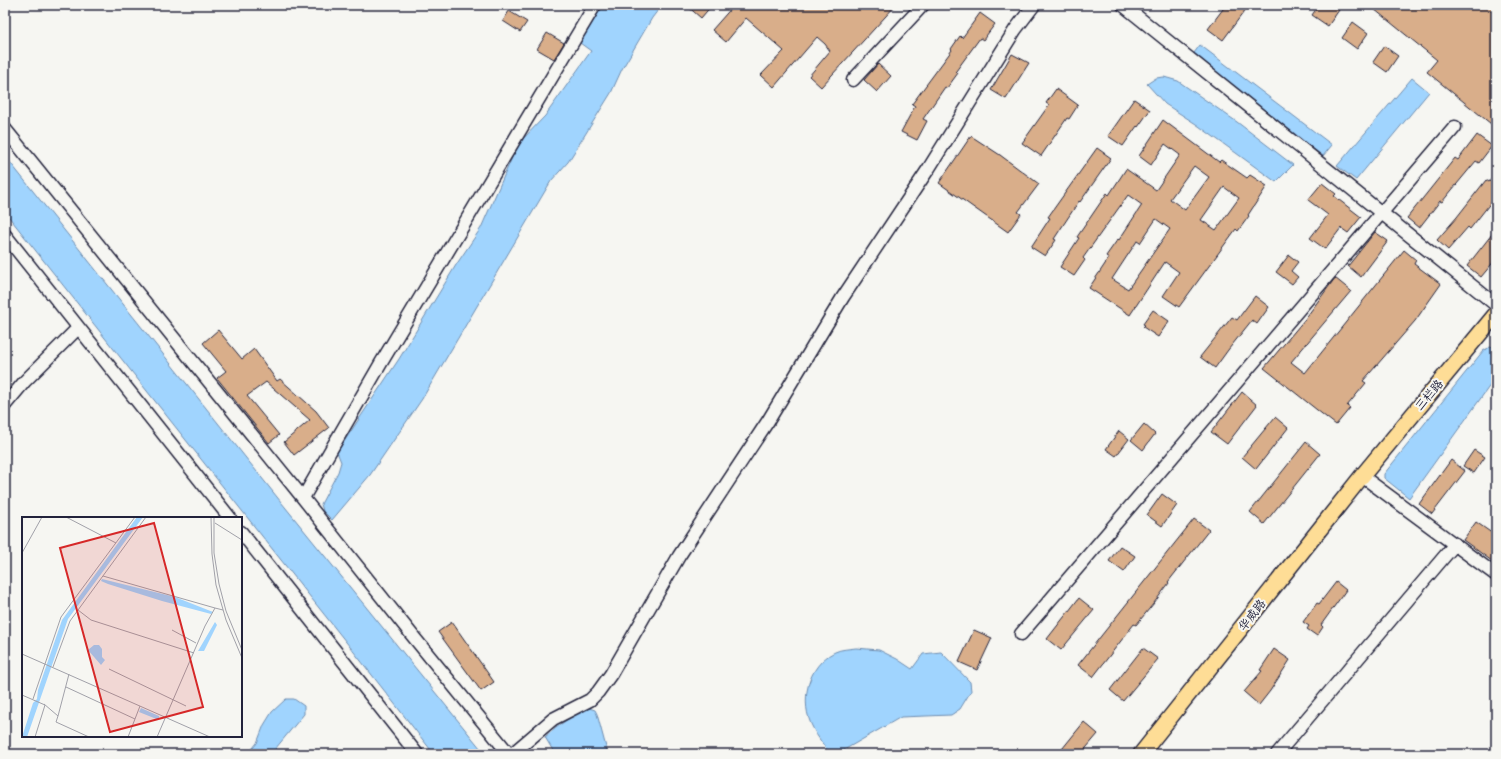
<svg xmlns="http://www.w3.org/2000/svg" width="1501" height="759" viewBox="0 0 1501 759" font-family="Kalam,'LXGW WenKai TC',sans-serif">
	<style>
		.water { fill: #a0d4fe; stroke: #6e8db0 }
		.building { fill: #d9ae8a; stroke: #22223b; fill-rule: evenodd }
		.lines { fill: none; stroke-linecap: round; stroke-linejoin: round }
		.minor-casing { stroke: #22223b; stroke-width: 15 }
		.major-casing { stroke: #22223b; stroke-width: 18 }
		.minor { stroke: #f6f6f2; stroke-width: 12 }
		.major { stroke: #fedd96; stroke-width: 15 }
		.labels { text-anchor: middle; stroke-width: 4; stroke-linejoin: round; paint-order: stroke }
		.street-label { font-size: 12px; fill: #22223b; stroke: #f6f6f2 }
		.inset-road { fill: none; stroke: #a1a1a9; stroke-width: 1 }
		.view { fill: #d62828; fill-opacity: 0.15; stroke: #d62828; stroke-width: 2 }
		.inset-edge { fill: none; stroke: #22223b; stroke-width: 2 }
	</style>
	<rect width="100%" height="100%" fill="#f6f6f2"/>
	<filter id="ink" filterUnits="userSpaceOnUse"><feTurbulence type="fractalNoise" baseFrequency=".025" numOctaves="2"/><feDisplacementMap in="SourceGraphic" scale="8" xChannelSelector="R" yChannelSelector="G"/><feConvolveMatrix kernelMatrix="1 2 1 2 8 2 1 2 1" color-interpolation-filters="sRGB"/></filter>
	<g filter="url(#ink)">
		<path class="water" d="M603,5H662L652,18L622,69L611,93L568,162L551,181L422,399L370,475L332,520L323,511L321,504L338,472L341,462L337,452L399,359L456,265L481,228L518,144L545,116L591,51L580,43Z
			M1200,45L1332,145L1323,156L1269,116L1194,53Z
			M1164,77L1178,81L1237,122L1293,165L1276,182L1196,124L1165,104L1147,84L1156,78Z
			M1412,78L1429,92L1356,180L1337,166Z
			M5,156L277,497L485,754H434L350,647L5,212Z
			M1490,347L1496,349V377L1409,498L1384,478V474L1483,351Z
			M856,648L879,650L897,659L912,669L923,654L941,652L970,682L971,691L960,709L951,715L901,717L837,754H830C824,745 817,737 813,728C799,703 807,665 835,652C841,649 849,649 856,648Z
			M286,699H294L304,706V714L271,754H248L257,743L264,725L272,712Z
			M589,708L595,710L597,714L607,751L609,754H555L545,737C559,725 572,715 589,708Z"/>
		<path class="building" d="M686,5H712L701,18Z
			M734,5H896L821,87L809,76L830,51L825,44L817,37L774,87L761,75L784,51L746,18L726,42L712,30Z
			M1226,5H1249L1223,40L1208,29Z
			M1319,5H1333L1339,10L1328,26L1312,15Z
			M1369,5H1496V128L1427,72L1437,60Z
			M509,11L527,22L520,32L503,21Z
			M980,13L995,24L983,40L980,38L956,71L958,73L947,88L945,87L923,119L927,121L917,140L901,132L915,106L912,104L952,50L951,49L960,36L962,38Z
			M1353,22L1368,33L1357,49L1342,38Z
			M547,33L564,43L554,59L537,49Z
			M1384,46L1398,56L1387,72L1373,62Z
			M1012,54L1029,63L1006,99L991,90Z
			M878,64L891,76L877,92L864,80Z
			M1056,89L1078,105L1069,119L1067,118L1041,156L1022,143L1049,105L1046,103Z
			M1134,99L1150,110L1138,127L1137,126L1123,146L1108,136Z
			M1163,120L1219,162L1221,160L1247,178L1250,175L1267,186L1248,215L1249,216L1238,231L1236,229L1179,307L1163,296L1179,272L1165,262L1130,315L1089,288L1109,258L1106,256L1118,239L1119,240L1142,205L1128,195L1083,258L1085,260L1074,276L1060,267L1079,238L1077,237L1107,193L1109,195L1126,169L1156,190L1180,155L1165,144L1151,165L1139,156ZM1194,166L1209,177L1185,210L1170,199ZM1224,187L1239,198L1216,230L1201,220ZM1156,219L1170,229L1128,289L1112,279L1137,241L1140,243Z
			M1477,135L1492,146L1479,163L1476,161L1442,202L1440,201L1419,228L1407,218L1455,158L1458,160Z
			M971,136L1000,155L1039,184L1018,212L1021,214L1008,232L939,183Z
			M1097,148L1111,158L1080,202L1079,201L1054,239L1056,240L1045,256L1031,247L1050,218L1048,217Z
			M1496,173V196L1470,229L1468,227L1448,250L1437,240L1457,217L1486,180L1489,182Z
			M1322,183L1336,194L1334,196L1361,217L1348,233L1341,228L1325,249L1310,238L1328,215L1308,200Z
			M1496,229V259L1481,277L1467,266Z
			M1375,232L1388,241L1361,277L1348,266Z
			M1404,250L1416,260L1414,264L1441,284L1415,321L1363,381L1366,383L1347,406L1350,408L1336,425L1264,368L1305,319L1335,278L1351,291L1291,362L1305,373Z
			M1289,255L1298,262L1291,271L1298,277L1292,284L1276,272Z
			M1255,296L1269,307L1257,324L1252,320L1228,350L1215,368L1200,357L1232,317L1237,320Z
			M1153,310L1169,321L1158,337L1143,327L1145,325L1143,324Z
			M218,330L242,359L254,349L277,381L280,379L316,411L329,428L294,455L284,442L310,420L266,382L247,396L279,435L269,443L217,378L226,371L203,343Z
			M1242,392L1257,405L1227,444L1211,432Z
			M1275,417L1288,428L1256,469L1242,457Z
			M1144,424L1155,434L1143,450L1131,440Z
			M1119,431L1129,439L1116,456L1106,449Z
			M1306,442L1320,454L1264,524L1250,512Z
			M1474,450L1485,457L1474,473L1463,466Z
			M1451,460L1465,471L1432,514L1419,504Z
			M1162,494L1177,505L1162,526L1147,515Z
			M1194,519L1209,530L1168,582L1169,583L1154,603L1136,625L1134,624L1093,677L1078,665Z
			M1476,522L1496,536V564L1463,540Z
			M1120,546L1135,556L1124,572L1109,561Z
			M1336,582L1346,590L1321,625L1323,627L1317,636L1307,629L1309,626L1303,622L1317,603L1319,604Z
			M1079,598L1094,610L1061,650L1047,639Z
			M452,622L494,682L481,691L438,632Z
			M974,630L992,638L977,670L959,662Z
			M1143,648L1158,659L1123,701L1110,690Z
			M1274,649L1290,660L1270,691L1259,705L1244,692L1262,671L1260,670Z
			M1084,722L1098,734L1081,754H1058Z"/>
		<g class="lines">
			<defs>
				<path id="minor" d="M1123,5L1496,305
					M853,80L923,5
					M5,129L303,498L412,635L509,754
					M5,235L230,518
					M5,405L25,381L78,328
					M1362,476L1496,575
					M303,498L381,363L595,5
					M241,532L417,754
					M1021,634L1455,127
					M512,754L553,719L590,700L598,692L611,674L679,556L768,421L843,297L929,168L1015,30L1034,5
					M1277,754L1455,544"/>
				<path id="major" d="M1141,754L1362,476L1496,314"/>
			</defs>
			<use href="#minor" class="minor-casing"/>
			<use href="#major" class="major-casing"/>
			<use href="#minor" class="minor"/>
			<use href="#major" class="major"/>
		</g>
	</g>
	<g class="labels">
		<g class="street-label">
			<text transform="translate(1429 395) rotate(-50)" y="4">三栏路</text>
			<text transform="translate(1252 615) rotate(-52)" y="4">华威路</text>
		</g>
	</g>
	<g transform="translate(22 517)">
		<rect width="220" height="220" fill="#f6f6f2"/>
		<path d="M115,0H121L46,102L5,220H0L11,186L15,182L16,173L40,103ZM80,62L153,80L191,95L189,97L140,84L86,67L79,64ZM193,105L195,108L182,134H176ZM72,128H77L80,132V140L83,143L79,148L66,133ZM119,191L137,199V203L117,195Z" fill="#a0d4fe"/>
		<path class="inset-road" d="M44,0L94,26M189,0L190,37L194,68L204,103L220,141M192,0V36L197,67L204,94L220,133M193,6L220,23M0,36L20,0M81,59L193,91M56,93L69,103L172,136M150,113L174,126M0,137L188,220M31,150L48,104L124,0M87,152L164,189M44,170L113,202M0,178L23,188L13,220M11,182L39,100L113,0M22,187L36,199L47,157M36,199L34,205L67,220M106,220L118,189M135,220L183,109L193,91L201,93"/>
		<path class="view" d="M132,6L181,190L88,215L38,31Z"/>
		<rect width="220" height="220" class="inset-edge"/>
	</g>
	<rect width="1501" height="759" fill="none" stroke="#f6f6f2" stroke-width="20"/>
	<rect x="10" y="10" width="1481" height="739" fill="none" stroke="#22223b" stroke-width="1.5" filter="url(#ink)"/>
</svg>
